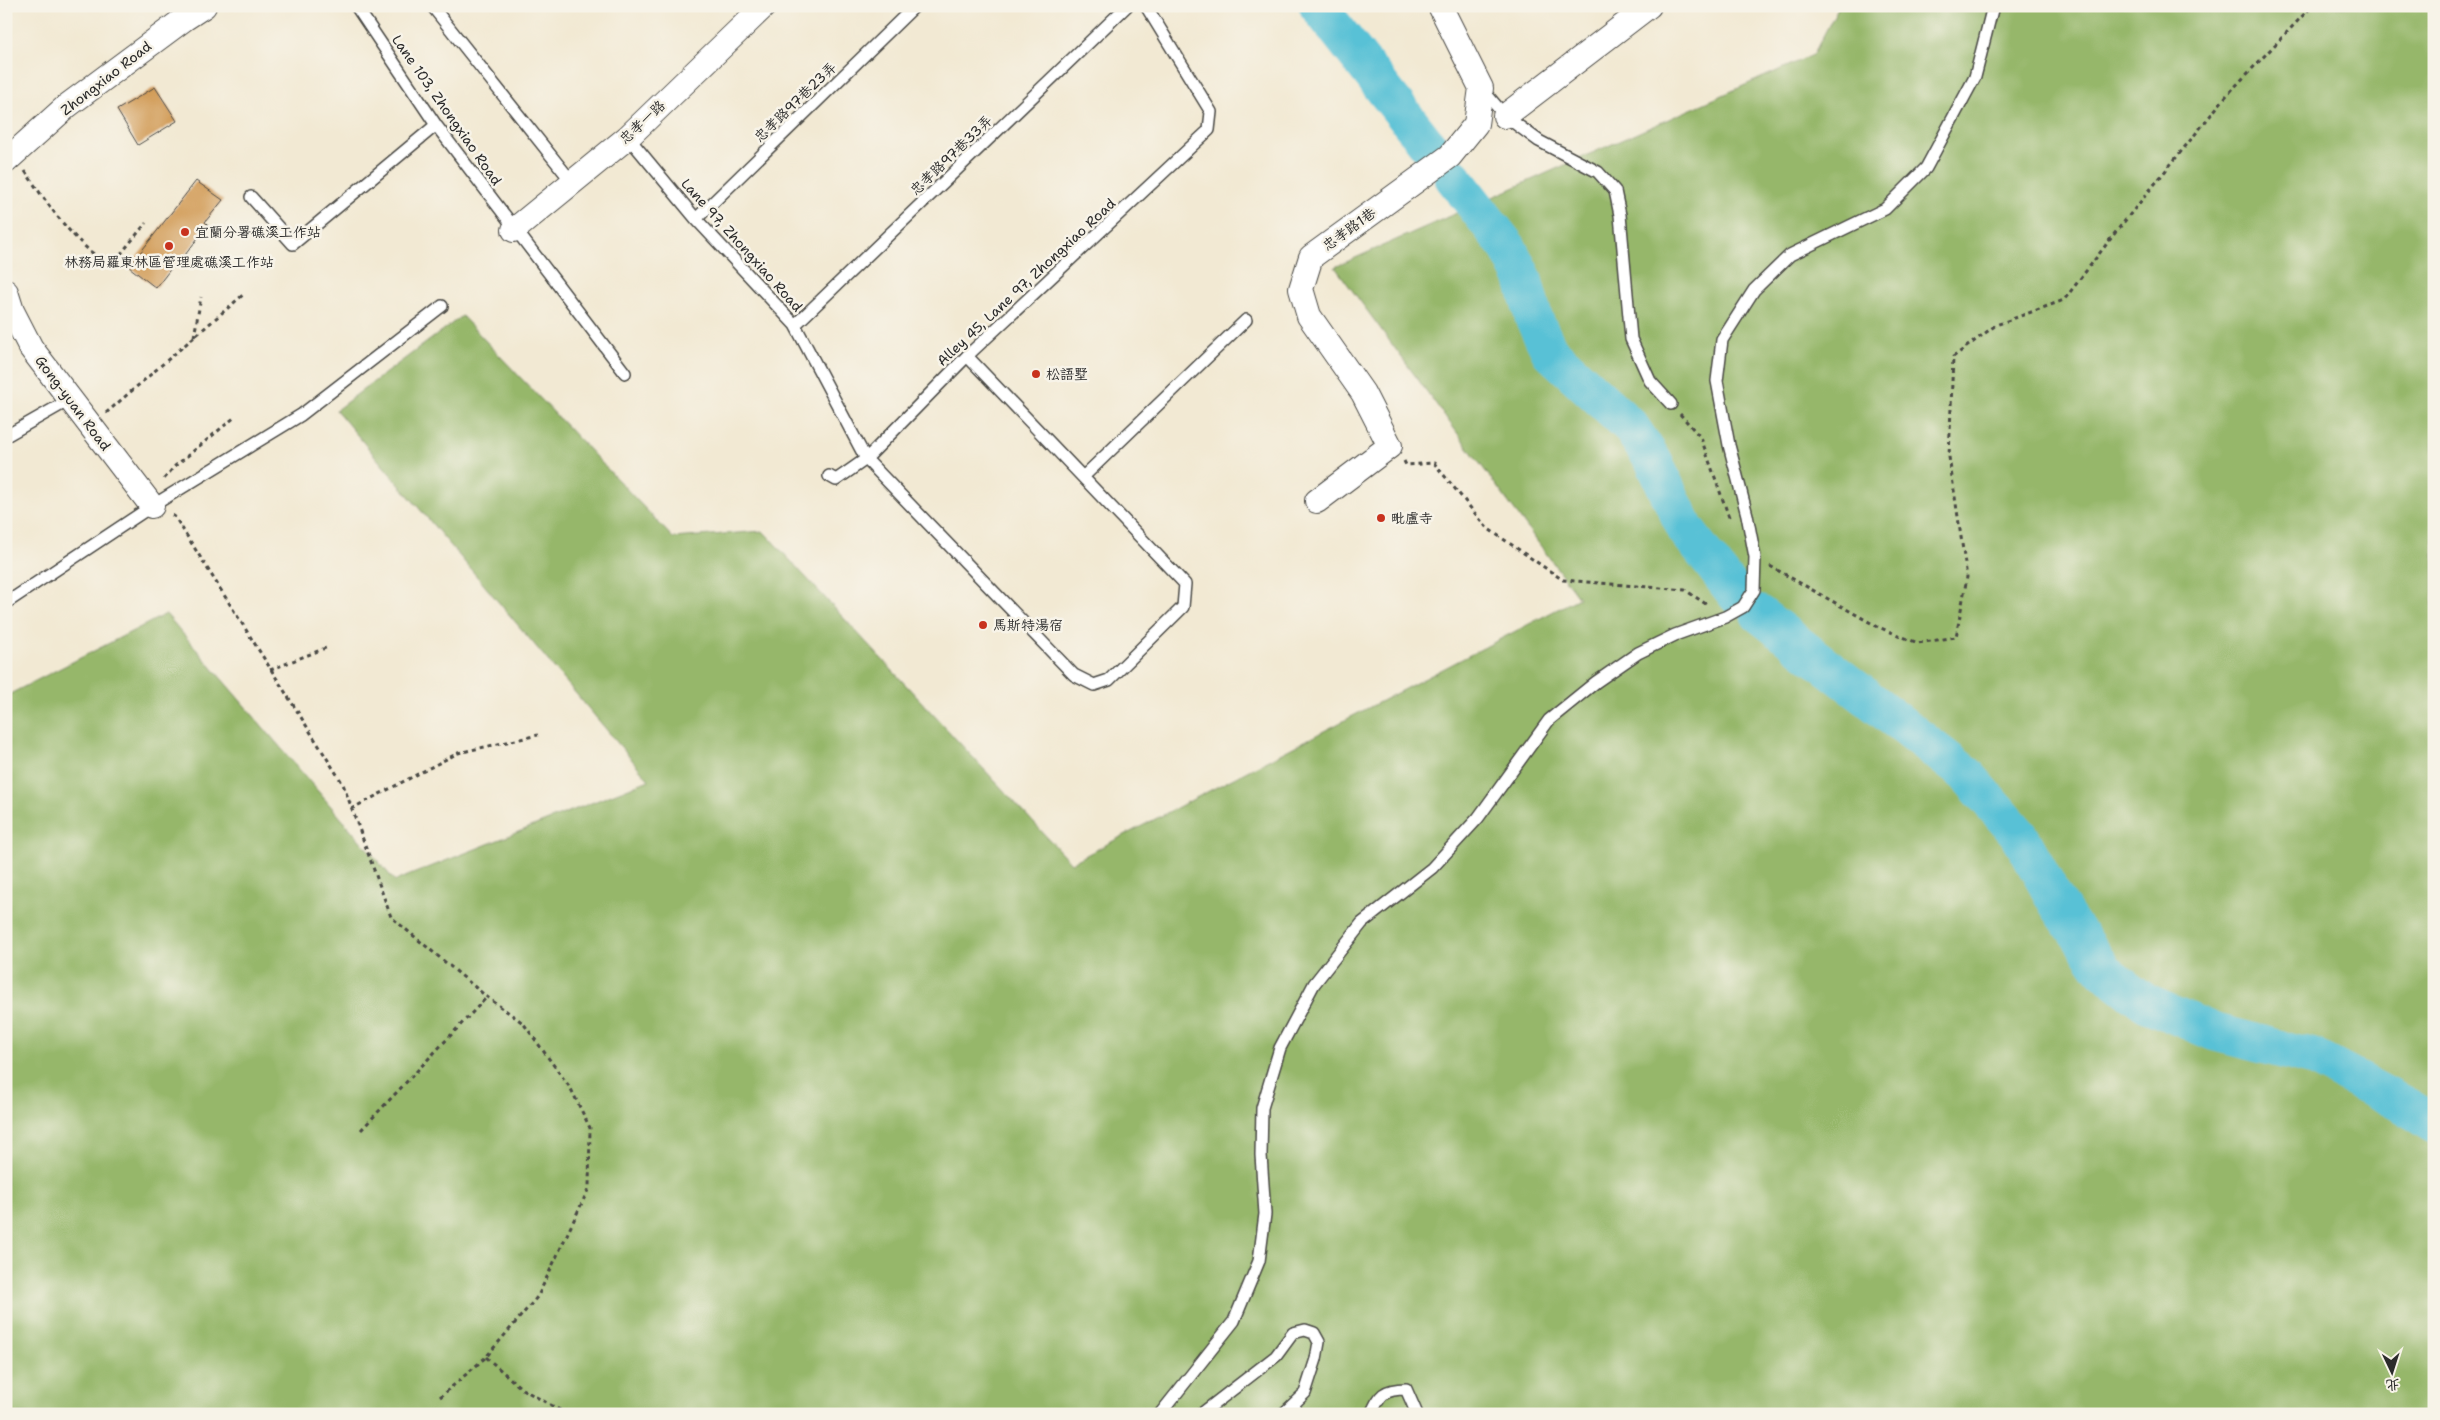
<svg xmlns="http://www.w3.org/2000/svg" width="2440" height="1420" viewBox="0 0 2440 1420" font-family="'Shantell Sans','LXGW WenKai TC',sans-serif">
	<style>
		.forest { fill: #96b76a; stroke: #60714a }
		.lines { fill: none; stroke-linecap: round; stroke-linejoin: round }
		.river { stroke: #59c1d6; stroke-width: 38 }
		.building { fill: #d29c59 }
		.service-casing { stroke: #494844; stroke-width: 14 }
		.minor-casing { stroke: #494844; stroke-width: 26 }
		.path { stroke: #494844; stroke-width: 3; stroke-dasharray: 4 4; stroke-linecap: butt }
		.service { stroke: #fff; stroke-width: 11 }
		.minor { stroke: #fff; stroke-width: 24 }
		.poi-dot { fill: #c8321e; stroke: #f7f3e8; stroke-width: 2 }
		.labels { text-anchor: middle; stroke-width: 5; stroke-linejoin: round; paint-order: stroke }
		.street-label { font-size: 14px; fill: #2b2b2b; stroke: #f7f3e8 }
		.poi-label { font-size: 14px; fill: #2b2b2b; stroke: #f7f3e8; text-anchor: start }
	</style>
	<rect width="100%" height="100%" fill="#f7f3e8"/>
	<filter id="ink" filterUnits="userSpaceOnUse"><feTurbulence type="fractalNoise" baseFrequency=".02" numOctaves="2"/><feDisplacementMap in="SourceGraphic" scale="10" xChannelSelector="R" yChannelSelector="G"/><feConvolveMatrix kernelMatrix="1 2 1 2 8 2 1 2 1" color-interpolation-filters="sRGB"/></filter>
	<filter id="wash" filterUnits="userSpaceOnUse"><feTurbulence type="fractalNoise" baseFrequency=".0096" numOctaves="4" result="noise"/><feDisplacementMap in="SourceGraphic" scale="20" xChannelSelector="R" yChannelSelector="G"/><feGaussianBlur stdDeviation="1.12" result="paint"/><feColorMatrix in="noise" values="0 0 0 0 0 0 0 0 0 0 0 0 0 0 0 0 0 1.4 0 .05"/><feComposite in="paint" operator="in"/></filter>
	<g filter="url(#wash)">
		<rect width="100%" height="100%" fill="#f2e9d3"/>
		<path class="forest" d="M1839,6H2434V1414H6V696L166,614L395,881L649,780L336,410L462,316L673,538L763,531L1071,863L1579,598L1335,267L1813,55Z"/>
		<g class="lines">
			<path class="river" d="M1318,6L1430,148
				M1453,177L1508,248L1523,278L1534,319L1550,352L1630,426L1654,462L1686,530L1737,596
				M1759,614L1966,774L2020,836L2058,905L2103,970L2146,1003L2214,1032L2315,1058L2408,1107L2434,1124"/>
		</g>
		<g id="blocks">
			<path class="building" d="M155,87L177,121L138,145L117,110Z
				M196,181L223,200L205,222L208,225L175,268L172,267L156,288L129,267Z"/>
		</g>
	</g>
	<g filter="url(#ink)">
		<use href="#blocks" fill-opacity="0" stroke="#494844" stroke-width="1"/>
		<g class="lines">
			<defs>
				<path id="service" d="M356,6L436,125L625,373
					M432,6L572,182
					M1482,89L1505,116L1539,141L1598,172L1615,191L1620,215L1631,339L1650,381L1671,404
					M628,137L696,219L795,325L866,459L1074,675L1094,685L1109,680L1183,607L1185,584L967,356
					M251,197L293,244L436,125
					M696,219L915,6
					M795,325L1127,6
					M6,436L71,399
					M829,476L836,480L866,459L967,356L1209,130L1211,112L1146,6
					M1083,477L1246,320
					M6,603L152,506L301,415L442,306
					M1160,1414L1234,1321L1259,1261L1265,1214L1261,1155L1262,1108L1280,1048L1314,984L1362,923L1432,868L1478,818L1549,720L1596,682L1638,653L1675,635L1725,617L1743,607L1754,590L1755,557L1747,515L1729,445L1717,381L1722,340L1754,290L1790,255L1885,209L1926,168L1975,77L1993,6
					M1201,1414L1276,1356L1293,1333L1305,1330L1314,1333L1319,1342L1316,1359L1305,1393L1283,1414
					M1371,1414C1380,1395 1383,1389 1406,1389L1417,1414"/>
				<path id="minor" d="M1505,116L1649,6
					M6,161L67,106L184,19L204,6
					M514,230L628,137L764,6
					M6,292L12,311L31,348L152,506
					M1317,501L1390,446L1363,393L1309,316L1301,289L1311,257L1450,156L1476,124L1481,88L1440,6"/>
			</defs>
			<use href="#service" class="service-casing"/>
			<use href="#minor" class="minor-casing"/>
			<path class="path" d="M608,6L612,13
				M25,171C48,205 75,245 111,266L146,223
				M194,337L201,297
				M106,413L244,294
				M1680,414L1701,438L1730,520
				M1404,461L1406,465L1434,463L1487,528L1563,580L1685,590L1709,606
				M164,479L175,466L235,417
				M172,515L175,517L343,784L391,917L487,997L523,1023L571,1089L590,1128L589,1188L538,1296L486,1357L440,1397
				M1770,566L1878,627L1918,643L1956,637L1967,577L1949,457L1953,357L1996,325L2064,300L2115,233L2227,95L2312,6
				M270,670L328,647
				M351,809L458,753L538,735
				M361,1130L487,997
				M486,1357L522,1389L567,1414"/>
			<use href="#service" class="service"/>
			<use href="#minor" class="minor"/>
		</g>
	</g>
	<g class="poi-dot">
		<circle cx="185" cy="232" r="5"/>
		<circle cx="169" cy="246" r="5"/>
		<circle cx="1036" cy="374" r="5"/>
		<circle cx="1381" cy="518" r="5"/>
		<circle cx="983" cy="625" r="5"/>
	</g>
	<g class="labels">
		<g class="street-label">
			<text transform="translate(106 78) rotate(-38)" y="5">Zhongxiao Road</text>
			<text transform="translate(795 102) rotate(-44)" y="5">忠孝路97巷23弄</text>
			<text transform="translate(447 110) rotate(55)" y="5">Lane 103, Zhongxiao Road</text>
			<text transform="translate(642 122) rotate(-43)" y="5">忠孝一路</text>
			<text transform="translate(951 155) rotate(-44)" y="5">忠孝路97巷33弄</text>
			<text transform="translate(1349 229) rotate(-36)" y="5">忠孝路1巷</text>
			<text transform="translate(742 245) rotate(48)" y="5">Lane 97, Zhongxiao Road</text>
			<text transform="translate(1026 282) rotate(-43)" y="5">Alley 45, Lane 97, Zhongxiao Road</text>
			<text transform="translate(73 403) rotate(53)" y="5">Gong-yuan Road</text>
		</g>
		<g class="poi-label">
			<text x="195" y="237">宜蘭分署礁溪工作站</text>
			<text x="169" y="267" text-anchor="middle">林務局羅東林區管理處礁溪工作站</text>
			<text x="1046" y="379">松語墅</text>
			<text x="1391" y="523">毗盧寺</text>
			<text x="993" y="630">馬斯特湯宿</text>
		</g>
	</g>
	<rect width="2440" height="1420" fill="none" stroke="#f7f3e8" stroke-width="25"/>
	<g transform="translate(2392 1372) rotate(176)" stroke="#f7f3e8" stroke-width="4" paint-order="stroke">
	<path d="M0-4L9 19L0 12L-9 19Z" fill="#2b2b2b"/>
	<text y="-8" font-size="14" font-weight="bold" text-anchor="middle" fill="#2b2b2b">北</text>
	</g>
</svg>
